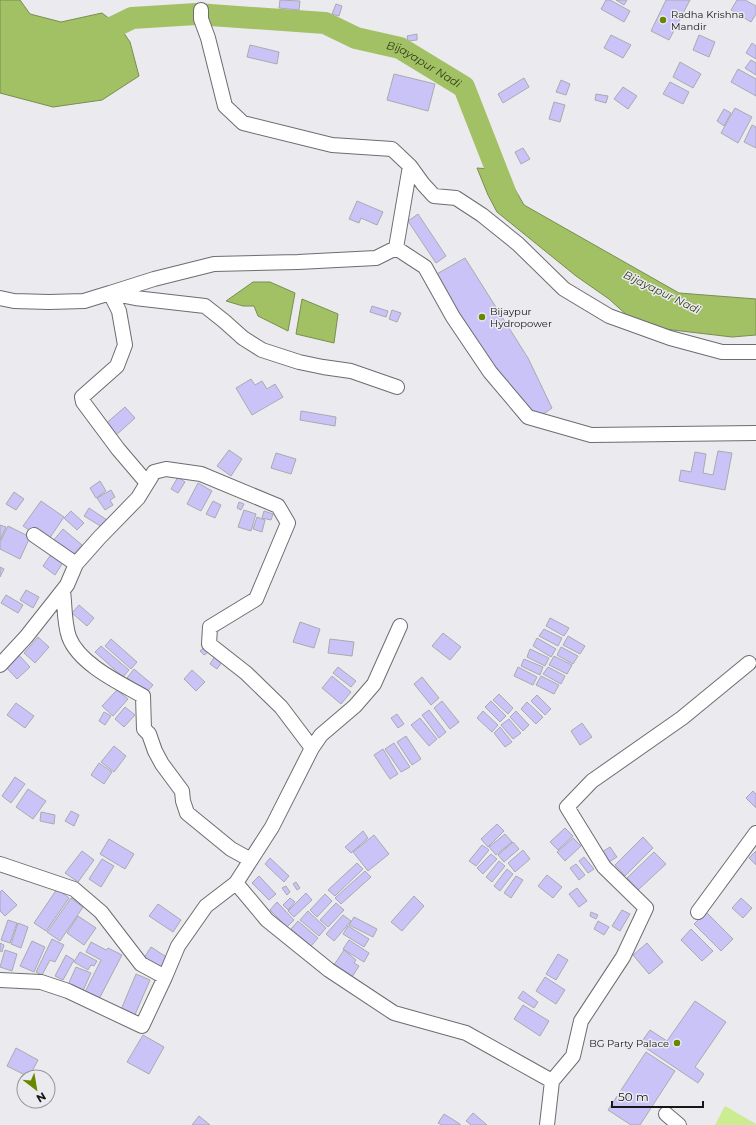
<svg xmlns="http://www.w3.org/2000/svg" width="756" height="1125" viewBox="0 0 756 1125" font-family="Montserrat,sans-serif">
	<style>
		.green { fill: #cbec90 }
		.water { fill: #a2c165; stroke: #788e4e }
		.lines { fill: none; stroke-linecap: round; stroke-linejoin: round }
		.river { stroke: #a2c165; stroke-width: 22 }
		.building { fill: #c9c3f8; stroke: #aaaaae }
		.minor-casing { stroke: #6d6c70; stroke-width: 16 }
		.minor { stroke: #fff; stroke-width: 14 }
		.poi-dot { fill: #678700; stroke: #ebeaef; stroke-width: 1.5 }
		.labels { text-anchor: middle; stroke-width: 3; stroke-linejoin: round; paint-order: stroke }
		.poi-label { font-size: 10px; fill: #171718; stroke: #ebeaef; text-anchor: start }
		.water-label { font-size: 11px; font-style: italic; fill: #303d17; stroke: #ebeaef }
	</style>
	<rect width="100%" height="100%" fill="#ebeaef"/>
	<path class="green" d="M725,1106L756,1124V1125H715Z"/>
	<path class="water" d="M0,0H20L30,14L61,22L102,13L119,26L130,42L139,76L102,100L53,107L0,93Z
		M477,168L504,170L524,205L679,293L756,299V335L732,337L639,326L609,299L576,276L497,212L488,195Z
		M253,282H270L295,293L288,331L258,316L254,306H243L226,301Z
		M302,299L338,314L334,343L296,334Z"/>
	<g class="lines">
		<path class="river" id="s1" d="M91,38L132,18L196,14L325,23L356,38L400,48L464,87L507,197"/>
	</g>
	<path class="building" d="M280,0L300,1L299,10L279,8Z
		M606,0H610L630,11L624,22L601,9Z
		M616,0H627L624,5Z
		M666,0H690L669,40L651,31Z
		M737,0H745L756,6V14L751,22L731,10Z
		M336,4L342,6L339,16L332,14Z
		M417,34V40L408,41L407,36Z
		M611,35L631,45L623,58L604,48Z
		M699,35L715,42L709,57L693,50Z
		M752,43L756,46V59L746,53Z
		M250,45L279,52L277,64L247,57Z
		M751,60L756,63V75L745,68Z
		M680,62L701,74L693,88L673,77Z
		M738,69L756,79V96L731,82Z
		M394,74L435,84L428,111L387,100Z
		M524,78L529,87L503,103L498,94Z
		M561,80L570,84L566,95L556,92Z
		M670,82L689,92L683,104L663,94Z
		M623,87L637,96L628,109L614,99Z
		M596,94L608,96L606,103L595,100Z
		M554,102L565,105L560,122L549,119Z
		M735,108L752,117L738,143L721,133Z
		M724,109L731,113L724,126L717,121Z
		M752,125L756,127V148L744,142Z
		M523,148L530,159L521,164L515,152Z
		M357,201L383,212L377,225L361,218L359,223L349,219Z
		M418,214L446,256L436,263L408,221Z
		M465,258L528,358L552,408L539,417L504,382L435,275Z
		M372,306L388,311L386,317L370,312Z
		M392,310L401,313L397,322L389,319Z
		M251,379L255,385L262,381L267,389L275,384L283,397L252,415L236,388Z
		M125,407L135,418L114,437L103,426Z
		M301,411L336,417L335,426L300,420Z
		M229,450L242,459L231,476L217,466Z
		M718,451L732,453L725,490L679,481L681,470L691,472L695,452L706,454L703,473L713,475Z
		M276,453L296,459L291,474L271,468Z
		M178,477L185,482L178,493L171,489Z
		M100,481L106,491L96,498L90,488Z
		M198,483L212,491L201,511L187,504Z
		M111,490L115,497L110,500L113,505L105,510L97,498Z
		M14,492L24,499L16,510L6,504Z
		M41,501L64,517L47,542L23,526Z
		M213,501L221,505L215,518L206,514Z
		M239,502L244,504L241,510L237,508Z
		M89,508L107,520L102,527L84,516Z
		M244,510L256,514L251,531L238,527Z
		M71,511L84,523L77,530L64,518Z
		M264,511L273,514L271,520L262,518Z
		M257,517L265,520L262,532L253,529Z
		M0,525L6,527L0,540Z
		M8,526L30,537L20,559L0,549V542Z
		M63,529L82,545L70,558L52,542Z
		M52,553L64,561L55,575L43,566Z
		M0,567L4,569L0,577Z
		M26,590L39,597L33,608L20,600Z
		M6,595L23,605L18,613L1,603Z
		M79,605L94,618L87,626L72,613Z
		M550,618L569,628L564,636L546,626Z
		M300,622L320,629L314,648L293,642Z
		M544,629L562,638L558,646L539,636Z
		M443,633L461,647L450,660L432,646Z
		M568,636L585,646L580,654L563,645Z
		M38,637L49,647L35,663L24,653Z
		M537,638L556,649L551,657L533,646Z
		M111,639L137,662L131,669L105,646Z
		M330,639L354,642L352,656L328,653Z
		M101,646L129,670L123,677L95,652Z
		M206,646L210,651L204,655L200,651Z
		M561,647L578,656L573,664L557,655Z
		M530,649L549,658L545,666L527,657Z
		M16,652L30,667L17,679L3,664Z
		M215,656L222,662L217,669L210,664Z
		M554,656L572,665L567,674L549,665Z
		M524,659L543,667L540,675L521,666Z
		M338,667L356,681L351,687L333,673Z
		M518,667L537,677L533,685L514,676Z
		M548,667L565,676L561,684L543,674Z
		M134,669L153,685L146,693L127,678Z
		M192,670L205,682L196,691L184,679Z
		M332,676L351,692L341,704L322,688Z
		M541,676L559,685L554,694L536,685Z
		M422,677L439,698L431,705L414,684Z
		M117,690L128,699L113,716L102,706Z
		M499,694L513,708L508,714L493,700Z
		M537,695L551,709L545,715L531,701Z
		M442,701L459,722L450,729L434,708Z
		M491,701L506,716L500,722L485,707Z
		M527,702L543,717L536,724L521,709Z
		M16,703L34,716L25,728L7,715Z
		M125,707L135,715L124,727L115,719Z
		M429,710L446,732L439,738L422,715Z
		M483,711L498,725L492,732L477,718Z
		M516,711L529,725L523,731L510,717Z
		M104,712L111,716L105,725L99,721Z
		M397,714L404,724L398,728L391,718Z
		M420,718L437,739L429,746L411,725Z
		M509,719L521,733L513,739L501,725Z
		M582,723L592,737L580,745L571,731Z
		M500,727L512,742L505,747L494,733Z
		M406,736L421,759L412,765L397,742Z
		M394,743L410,767L401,772L385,749Z
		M114,746L126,756L114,772L101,762Z
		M383,749L398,774L390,779L374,755Z
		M99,763L112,772L104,784L91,775Z
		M15,777L25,784L11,803L2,796Z
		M28,789L46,801L33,819L16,807Z
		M753,791L756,794V808L746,798Z
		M71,811L79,815L74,826L65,821Z
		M41,812L55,815L54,824L40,821Z
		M497,824L504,831L488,847L481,839Z
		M565,828L573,836L558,850L550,842Z
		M363,831L368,838L351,853L345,847Z
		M505,834L512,842L496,855L489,847Z
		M374,835L389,854L368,871L353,852Z
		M643,837L653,848L625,876L615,865Z
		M573,838L581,846L565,861L557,852Z
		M109,839L134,854L125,869L100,854Z
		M513,842L519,849L504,862L498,855Z
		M482,845L489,850L476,866L469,861Z
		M610,847L617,857L609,862L602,852Z
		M523,850L530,859L515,872L508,863Z
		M82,851L94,860L78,882L65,873Z
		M756,851V865L749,858Z
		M654,852L666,864L638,890L627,878Z
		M491,854L497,859L483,874L477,868Z
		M584,857L594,869L588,873L579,861Z
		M270,858L289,876L284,882L265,864Z
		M102,859L114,866L101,887L89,879Z
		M499,861L505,866L492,882L486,877Z
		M357,863L363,869L335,896L328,890Z
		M576,864L585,875L579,880L570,868Z
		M507,869L513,874L500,891L494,886Z
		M365,871L371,877L341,904L335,898Z
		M547,875L562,887L553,898L538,886Z
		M259,876L276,894L269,900L252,883Z
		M516,876L523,880L511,898L504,893Z
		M296,882L300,888L297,890L293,884Z
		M286,886L290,892L287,895L282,888Z
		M577,888L587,901L579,907L569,894Z
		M57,889L69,898L46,931L34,923Z
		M2,890L17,905L5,916L0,911V892Z
		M306,893L312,900L294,917L288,911Z
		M325,894L332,901L317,917L310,910Z
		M414,896L424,906L402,931L391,922Z
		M71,898L83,907L60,941L47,932Z
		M290,898L295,902L288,910L283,905Z
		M741,898L752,908L743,918L732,908Z
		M277,902L294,920L287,927L270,910Z
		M336,903L344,910L328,927L320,920Z
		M158,904L181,920L173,932L149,916Z
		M622,910L630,914L620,931L612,926Z
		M308,911L326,928L319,936L300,920Z
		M591,912L598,915L596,919L590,916Z
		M706,912L733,939L721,951L694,924Z
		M343,915L351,921L334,941L326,934Z
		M78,916L96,928L84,945L67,933Z
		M354,917L377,929L373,937L349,925Z
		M8,920L17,923L10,943L1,940Z
		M298,921L318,938L311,946L291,929Z
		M598,921L609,927L604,935L594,929Z
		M18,923L28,927L21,948L11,944Z
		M348,926L369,939L364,947L343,934Z
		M691,929L713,951L702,961L681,940Z
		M52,939L64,945L55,962L50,960L42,975L36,972Z
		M349,940L369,953L364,962L343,949Z
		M32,941L45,947L34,972L20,966Z
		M91,942L106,950L108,948L122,955L99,999L85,992L101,960L86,952Z
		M0,943L4,945L2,952L0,951Z
		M647,943L663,962L649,974L633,955Z
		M151,947L168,958L160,969L144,958Z
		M5,950L17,954L12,971L0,967Z
		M344,950L356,960L354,963L359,966L352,977L334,965Z
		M80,952L97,961L94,966L91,965L88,970L74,962Z
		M558,954L568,960L556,980L546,974Z
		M66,955L74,960L63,980L55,976Z
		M76,967L91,973L82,993L67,987Z
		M136,974L150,980L134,1017L120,1012Z
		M545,977L565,990L556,1004L536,991Z
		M523,991L538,1002L534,1008L518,998Z
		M695,1001L726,1022L695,1067L704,1074L698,1083L640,1044L650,1030L667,1041Z
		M523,1005L549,1021L540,1036L514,1019Z
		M143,1035L164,1047L149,1074L127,1062Z
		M16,1048L38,1060L29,1077L7,1066Z
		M646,1052L675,1071L640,1125H631L608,1110Z
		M473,1113L487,1125H471L466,1121Z
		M444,1114L460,1124V1125H442L438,1123Z
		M199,1116L210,1125H192Z"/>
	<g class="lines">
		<defs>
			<path id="minor" d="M410,166L423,184L434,196L456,198L482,215L518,244L564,289L609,316L670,338L722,352H756
				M396,248L425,267L453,317L490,372L528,417L591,435L756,433
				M0,298L14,301L49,302L84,301L110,293L135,298L205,306L224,321L243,338L262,350L299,362L323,367L351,371L397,387
				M147,483L118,449L83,402L82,397L117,366L125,345L119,311L110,293L154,279L214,264L298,262L376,258L396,248L410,166L392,149L332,145L243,123L225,106L208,38L201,19V10
				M34,535L76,564
				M63,591C65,606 64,623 69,637C79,664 120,683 143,696L144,729L149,734L155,751L162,764L182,791L183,801L187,813L231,849L251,860
				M0,665L26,637L67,585L76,564L99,538L138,498L154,472L166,469L201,474L278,506L288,523L256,599L210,627L209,644L246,673L281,707L312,748L272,827L236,883L206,906L178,946L165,977L141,964L101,912L74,889L0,864
				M312,748L321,735L355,706L374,684L400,626
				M236,883L267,920L329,970L394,1013L466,1033L552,1081L547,1125
				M698,912L756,833
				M0,980L41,982L68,991L142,1026L165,977
				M552,1081L573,1056L581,1021L623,957L646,908L604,867L567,807L592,781L682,718L749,663
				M666,1114L679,1125"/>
		</defs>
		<use href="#minor" class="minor-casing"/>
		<use href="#minor" class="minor"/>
	</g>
	<g class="poi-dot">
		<circle cx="663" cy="20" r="4"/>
		<circle cx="482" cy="317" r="4"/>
		<circle cx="677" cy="1043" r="4"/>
	</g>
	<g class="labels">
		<g class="poi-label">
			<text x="671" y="18">Radha Krishna<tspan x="671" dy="12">Mandir</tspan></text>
			<text x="490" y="315">Bijaypur<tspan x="490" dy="12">Hydropower</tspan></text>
			<text x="669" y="1047" text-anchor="end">BG Party Palace</text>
		</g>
		<g class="water-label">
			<text dy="4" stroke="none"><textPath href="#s1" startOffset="347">Bijayapur Nadi</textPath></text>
			<text transform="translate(662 292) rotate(26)" y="4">Bijayapur Nadi</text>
		</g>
	</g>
	<g transform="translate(36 1089) rotate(149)"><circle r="19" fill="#ebeaef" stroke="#969699"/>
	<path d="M0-3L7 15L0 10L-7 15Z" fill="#678700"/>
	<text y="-6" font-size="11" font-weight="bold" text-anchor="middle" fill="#171718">N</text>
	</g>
	<path d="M612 1101v6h91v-6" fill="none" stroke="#171718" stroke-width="2"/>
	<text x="618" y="1101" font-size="12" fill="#171718" stroke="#ebeaef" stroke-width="3" paint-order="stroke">50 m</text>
</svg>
